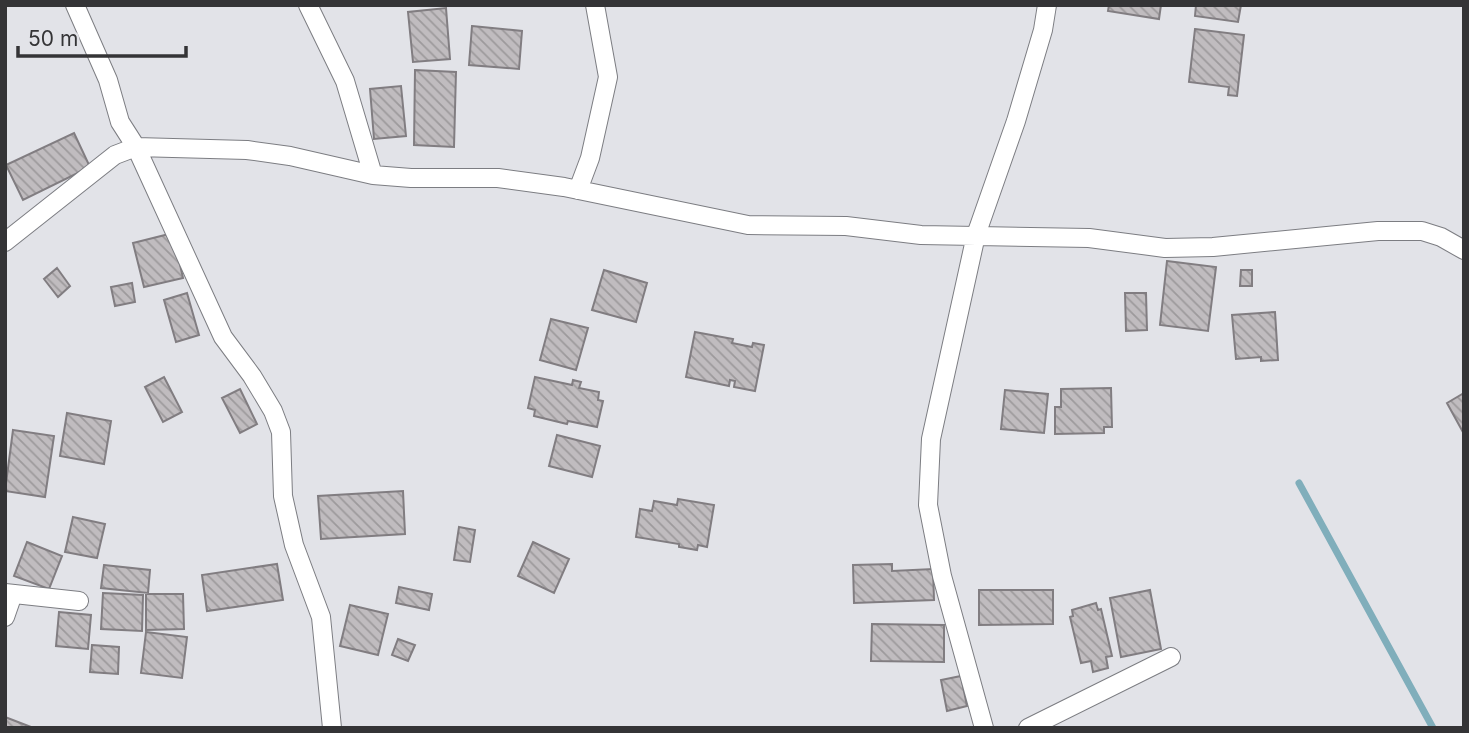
<svg xmlns="http://www.w3.org/2000/svg" width="1469" height="733" viewBox="0 0 1469 733" font-family="Inter,sans-serif">
	<style>
		.lines { fill: none; stroke-linecap: round; stroke-linejoin: round }
		.stream { stroke: #80aebb; stroke-width: 7 }
		.building { fill: url(#building-back-hatch); stroke: #817d81; stroke-width: 2 }
		.street-casing { stroke: #7c7d82; stroke-width: 20 }
		.street { stroke: #fff; stroke-width: 18 }
	</style>
	<defs>
		<pattern id="building-back-hatch" width="6" height="6" patternUnits="userSpaceOnUse" patternTransform="scale(1.75)"><rect width="6" height="6" fill="#c0bcbf"/><path d="M-1 5l2 2M0 0l6 6M5-1l2 2" fill="none" stroke="#9d9a9c"/></pattern>
	</defs>
	<rect width="100%" height="100%" fill="#e2e3e8"/>
	<g class="lines">
		<path class="stream" d="M1299,483L1433,728"/>
	</g>
	<path class="building" d="M1109,5H1161L1159,19L1108,11Z
		M1196,5H1241L1238,22L1195,16Z
		M446,8L450,59L413,62L408,12Z
		M472,26L522,31L519,69L469,65Z
		M1195,29L1244,35L1237,96L1228,95L1229,87L1189,82Z
		M415,70L456,72L454,147L414,145Z
		M401,86L406,136L374,139L370,89Z
		M74,133L90,167L23,200L6,165Z
		M173,233L183,278L144,287L133,243Z
		M1167,261L1216,267L1208,331L1160,325Z
		M57,268L70,286L58,297L44,279Z
		M604,270L647,283L636,322L592,310Z
		M1241,270H1252V286H1240Z
		M132,283L135,302L115,306L111,287Z
		M187,293L199,335L176,342L164,300Z
		M1125,293H1146L1147,330L1126,331Z
		M1275,312L1278,360L1261,361V357L1236,359L1232,315Z
		M551,319L588,328L576,370L540,360Z
		M695,332L733,339L732,343L752,347L753,343L764,345L755,391L734,387L735,381L730,380L729,386L686,377Z
		M164,377L182,412L163,422L145,387Z
		M535,377L572,385L573,380L581,382L579,388L599,392L598,400L603,401L597,427L568,421L567,424L534,416L535,410L528,408Z
		M1111,388L1112,427H1104V433L1055,434V407H1061V389Z
		M240,389L257,424L240,433L222,398Z
		M1005,390L1048,394L1044,433L1001,429Z
		M1464,393V434L1447,403Z
		M67,413L111,421L104,464L60,456Z
		M13,430L54,436L45,497L5,491Z
		M557,435L600,446L592,477L549,466Z
		M403,491L405,534L321,539L318,496Z
		M678,499L714,505L707,547L698,545L697,550L679,547V544L636,537L640,509L652,511L654,501L677,505Z
		M73,517L105,524L97,558L65,552Z
		M459,527L475,530L470,562L454,560Z
		M27,542L62,556L49,589L14,576Z
		M533,542L569,559L554,593L518,576Z
		M277,564L283,600L207,611L202,575Z
		M892,564V571L933,569L934,600L854,603L853,565Z
		M104,565L150,570L148,593L101,588Z
		M399,587L432,594L429,610L396,603Z
		M979,590H1053V624L979,625Z
		M1150,590L1161,649L1121,657L1110,598Z
		M103,593L143,595L142,631L101,629Z
		M146,594H183L184,629L146,630Z
		M1096,603L1098,610L1101,609L1112,656L1106,657L1108,668L1093,672L1091,661L1081,663L1070,617L1073,616L1072,610Z
		M350,605L388,614L378,655L340,646Z
		M59,612L91,615L88,649L56,646Z
		M872,624L944,625V662L871,661Z
		M146,632L187,637L182,678L141,673Z
		M398,639L415,645L408,661L392,655Z
		M92,645L119,647L118,674L90,672Z
		M961,676L967,706L947,711L941,680Z
		M5,717L31,727V728H5Z"/>
	<g class="lines">
		<defs>
			<path id="street" d="M75,5L108,80L120,122L136,147L223,337L252,376L273,411L281,432L283,496L294,545L321,617L332,728
				M308,5L345,81L373,175
				M578,190L590,158L608,77L595,5
				M5,242L115,155L136,147L247,150L290,156L373,175L411,178H498L564,187L748,225L846,226L921,235L1089,238L1165,248L1213,247L1378,231H1422L1441,237L1464,250
				M5,593L79,601
				M5,617L13,594
				M984,728L942,576L928,505L931,439L976,235L1016,121L1043,30L1047,5
				M1028,728L1171,657"/>
		</defs>
		<use href="#street" class="street-casing"/>
		<use href="#street" class="street"/>
	</g>
	<rect width="1469" height="733" fill="none" stroke="#343436" stroke-width="14"/>
	<path d="M18 46v10h168v-10" fill="none" stroke="#343436" stroke-width="3.5"/>
	<text x="28" y="46" font-size="21" fill="#343436" stroke="#e2e3e8" stroke-width="5" paint-order="stroke">50 m</text>
</svg>
